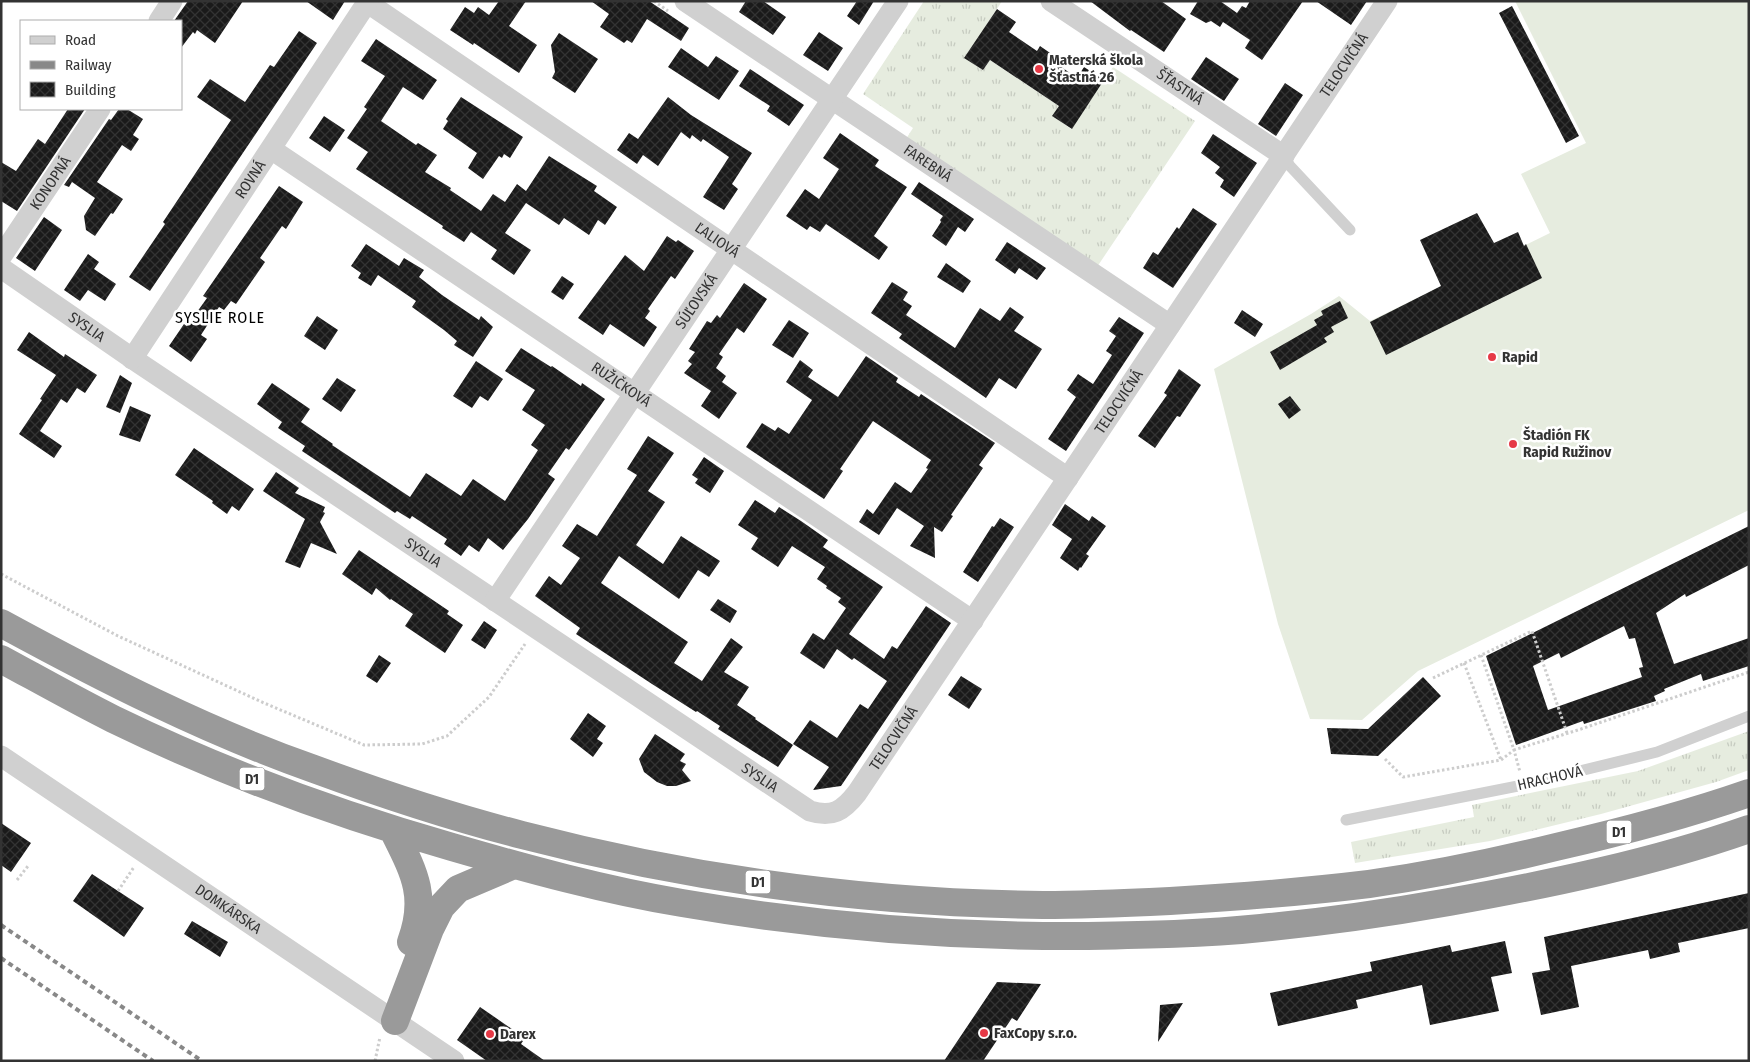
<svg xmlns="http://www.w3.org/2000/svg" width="1750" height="1062" viewBox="0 0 1750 1062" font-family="'Fira Sans Condensed',sans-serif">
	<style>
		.grass { fill: url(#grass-tufts) }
		.garden { fill: #e6ecdf }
		.building { fill: url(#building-cross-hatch); fill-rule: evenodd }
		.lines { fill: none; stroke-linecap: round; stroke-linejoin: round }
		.path { stroke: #cdcdcd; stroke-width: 3; stroke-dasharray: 2.5 2.5; stroke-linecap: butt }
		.lane { stroke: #d0d0d0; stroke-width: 11 }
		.street { stroke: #d0d0d0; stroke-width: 21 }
		.highway { stroke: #9a9a9a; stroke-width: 28 }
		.rail { stroke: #888; stroke-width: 4; stroke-dasharray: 5 4; stroke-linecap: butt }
		.poi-dot { fill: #e63946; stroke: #fff; stroke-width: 2 }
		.labels { text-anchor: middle; stroke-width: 5; stroke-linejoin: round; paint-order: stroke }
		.shield { fill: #fff; stroke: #707070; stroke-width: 1 }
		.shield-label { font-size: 14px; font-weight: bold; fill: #333 }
		.poi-label { font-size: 15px; font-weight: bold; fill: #333; stroke: #fff; text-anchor: start }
		.street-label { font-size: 15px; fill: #333; stroke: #fff }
		.neighbourhood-label { font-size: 16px; letter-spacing: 1px; fill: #000; stroke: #fff }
	</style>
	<defs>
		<pattern id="grass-tufts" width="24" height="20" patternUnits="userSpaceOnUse" patternTransform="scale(1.25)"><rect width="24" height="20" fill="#e6ecdf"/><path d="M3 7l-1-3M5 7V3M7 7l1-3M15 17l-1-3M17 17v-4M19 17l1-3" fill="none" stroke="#c6cbc0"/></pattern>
		<pattern id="building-cross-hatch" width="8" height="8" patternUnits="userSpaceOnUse" patternTransform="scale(1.25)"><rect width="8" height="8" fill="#1a1a1a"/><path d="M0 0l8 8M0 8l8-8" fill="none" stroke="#333"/></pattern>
	</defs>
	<rect width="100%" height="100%" fill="#fff"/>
	<path class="grass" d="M924,1H1002L965,58L983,70L990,60L1059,106L1053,116L1071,129L1113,67L1195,121L1097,267L906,139L913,128L863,94Z
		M1749,731V770L1716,782L1601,814L1490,841L1355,863L1351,842L1474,817L1472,805L1638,771Z"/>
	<path class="garden" d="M1515,1H1749V510L1418,671L1362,720L1310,719L1278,624L1214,369L1311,314L1339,296L1370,321L1550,233L1521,174L1586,143Z"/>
	<path class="building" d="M188,1H243L215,43L197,30L195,34L193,32L181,48V21H174Z
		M306,1H345L333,20Z
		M499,1H526L509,26L537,45L519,73L474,43L473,45L450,30L465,7L474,13L478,7L489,15Z
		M591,1H649L689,28L681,41L647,19L632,43L627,40L624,43L600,27L609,14Z
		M746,1H763L786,17L773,35L739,12Z
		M857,1H874L859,25L847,16Z
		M1090,1H1161L1186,19L1164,52L1131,30L1130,31Z
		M1198,1H1220L1237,13L1242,6L1246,8L1250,1H1303L1262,60L1245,48L1250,40L1223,22L1220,27L1211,21L1206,23L1190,14Z
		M1316,1H1367L1351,25Z
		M1512,6L1579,136L1566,143L1499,13Z
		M997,9L1016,22L1009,32L1037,51L1040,46L1053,55L1050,59L1077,78L1084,67L1104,80L1072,129L1052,116L1059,106L990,60L983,70L964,58Z
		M299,31L317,43L150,291L129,277L165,224L163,222L231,120L197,97L210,79L245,102L270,65L274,67Z
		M819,32L843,48L828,71L803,55Z
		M559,33L598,59L575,93L552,78L555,72L551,45Z
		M376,39L437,80L423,100L403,87L381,121L416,145L418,143L437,155L425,172L451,188L450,190L481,211L493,194L505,202L517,184L526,191L549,156L597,186L594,191L617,207L605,225L598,220L589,235L564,218L559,225L526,203L505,233L531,250L514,275L491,259L497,250L471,232L464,242L442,228L443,226L356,169L368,152L347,138L367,109L364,107L385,76L361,61Z
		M681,48L708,67L716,56L739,71L719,100L668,67Z
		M1206,57L1239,79L1224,101L1191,79Z
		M750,69L804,105L789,126L767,111L770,106L739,86Z
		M1285,83L1303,95L1276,136L1258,124Z
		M461,97L523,137L510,158L504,154L502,158L499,156L483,179L468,168L477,153L443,129L448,121L446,119Z
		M668,97L691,115L752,153L732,184L738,189L724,210L703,197L729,157L703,139L701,142L692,135L690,139L681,132L658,166L643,155L637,164L617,150L629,133L638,139Z
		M68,109H85L17,211L1,201V162L16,171L38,139L45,144Z
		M119,109H127L143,119L133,135L139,139L131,151L122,145L97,182L123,199L113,214L111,213L95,236L86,230L84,216L95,198L72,182L69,187L64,185L109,119L111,120Z
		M324,116L345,130L330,152L309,138Z
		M840,133L879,160L875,166L907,187L874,236L888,247L879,260L826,224L820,232L810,226L807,230L786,216L805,189L819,199L839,169L823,158Z
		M1213,134L1257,163L1234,197L1220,187L1224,180L1215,173L1220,167L1201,153Z
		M919,182L974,219L965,232L958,227L946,246L932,236L941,222L940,220L943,216L911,194Z
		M279,186L303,202L286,229L282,226L260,258L265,262L236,304L231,301L224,310L219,307L201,335L207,339L191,362L169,346L184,324L187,326L207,298L203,296Z
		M1193,208L1217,224L1173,288L1143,268L1153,252L1158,255L1177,227L1179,229Z
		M1477,213L1494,243L1518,232L1524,246L1526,244L1542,278L1386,355L1370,322L1441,286L1420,240Z
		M44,217L62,230L35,271L16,258Z
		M667,236L676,242L678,240L694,251L675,279L671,276L648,309L650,311L645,318L657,327L644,347L610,324L603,335L578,318L625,255L644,271Z
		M1007,242L1046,268L1037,280L1019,268L1015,274L995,260Z
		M366,244L399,266L404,258L424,270L419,277L442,295L479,320L481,316L493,327L473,357L454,345L457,341L444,330L412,307L416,301L378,275L371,286L358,278L361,273L351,266Z
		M88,254L99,262L94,269L116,284L105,301L88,290L80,301L64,290Z
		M946,263L971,281L963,293L937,277Z
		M562,276L574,284L563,300L551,292Z
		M892,282L908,292L903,300L912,306L906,315L955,348L980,308L1000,321L1010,307L1024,317L1014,331L1042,349L1016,389L999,378L986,398L899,338L902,334L871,313Z
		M744,283L767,299L744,333L737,328L719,354L723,357L716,368L726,376L722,382L737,393L719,419L701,406L711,391L684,373L692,364L688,361L695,352L689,349L707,321L711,323L717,315L720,318Z
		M1340,301L1348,318L1331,327L1334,332L1324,338L1327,342L1280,370L1270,352L1317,325L1314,320L1323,315L1321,311Z
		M1242,310L1263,324L1255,337L1234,323Z
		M317,316L338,330L325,350L304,336Z
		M1119,317L1144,333L1066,451L1048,439L1076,397L1067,390L1078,374L1093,384L1112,355L1106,351L1116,336L1109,331Z
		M789,320L809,333L793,358L772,345Z
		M29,332L64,357L65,354L97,375L85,393L77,388L67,403L61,399L40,431L62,446L54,458L19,434L42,400L40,399L56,375L17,350Z
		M521,348L551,367L552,366L581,386L582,383L605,399L569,450L566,448L548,474L555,479L528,519L503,550L488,538L479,552L469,545L461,556L444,544L447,539L412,516L410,519L397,511L395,513L302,451L305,446L278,428L282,422L257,404L272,383L310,409L301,422L333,444L332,445L410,497L426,473L461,496L473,479L505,501L538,450L531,445L545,425L522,410L535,390L505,371Z
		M866,356L898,378L896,382L919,397L921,394L995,443L979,465L983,468L951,515L953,516L942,532L934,527L935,558L910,546L924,526L897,508L879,535L859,522L867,509L873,514L895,482L911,493L928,469L926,468L931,460L873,421L840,469L843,471L824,499L746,447L762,423L775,431L778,427L789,434L812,400L786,382L800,360L813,370L808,377L838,397Z
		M476,361L503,379L488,401L480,396L472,408L453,396Z
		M1179,369L1201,385L1180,417L1177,416L1155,448L1138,436L1167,395L1164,393Z
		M120,375L132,383L120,413L106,407Z
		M337,378L356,390L341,412L322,399Z
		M1290,396L1301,410L1289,419L1278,404Z
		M130,406L151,415L140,442L119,435Z
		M648,436L674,453L648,491L665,502L636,545L663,564L681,536L720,561L709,577L698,570L679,599L619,556L601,583L688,642L674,663L702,681L731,638L743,647L724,672L749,687L737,705L756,718L755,719L793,745L778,767L718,729L720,726L697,711L696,712L652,684L576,634L580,628L535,596L549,576L561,585L580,558L562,546L577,524L597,536L637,475L627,469Z
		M194,448L254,489L239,511L232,506L227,514L212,503L213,501L175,475Z
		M704,457L724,471L710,493L695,483L698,479L692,475Z
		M276,472L299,488L295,493L325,507L323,512L325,513L320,522L337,554L311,543L300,568L285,562L305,519L263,491Z
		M755,500L775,513L779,507L801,521L828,540L823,547L883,587L849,634L884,659L892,646L897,649L926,606L951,623L841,786L813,790L829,767L793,744L810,720L837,738L860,704L868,709L887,681L854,658L852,660L837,649L824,669L800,653L813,633L824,640L846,608L838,602L841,598L826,588L827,586L817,579L825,567L792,546L778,567L751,549L758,538L738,525Z
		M1065,504L1089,521L1092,516L1106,526L1086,554L1089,556L1081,568L1080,567L1078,571L1060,558L1072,539L1052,525Z
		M1000,518L1014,527L978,582L963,572L992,526L994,527Z
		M1749,526V565L1686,597L1685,594L1656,613L1674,664L1749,638V666L1703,681L1701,674L1664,689L1665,691L1654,696L1656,701L1584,724L1583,721L1516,745L1486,656ZM1624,626L1629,639L1635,638L1643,667L1639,668L1642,677L1548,710L1533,666L1559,653L1561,658Z
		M359,550L449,611L447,614L463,625L445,653L405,626L413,614L391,599L390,600L376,588L372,595L342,574Z
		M718,599L737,611L730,623L710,610Z
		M484,621L497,630L485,649L471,640Z
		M379,655L391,663L377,683L366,676Z
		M961,676L982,689L969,709L948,695Z
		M1423,677L1441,696L1378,756L1331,754L1327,728L1368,729Z
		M588,713L606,726L597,739L603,743L593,757L570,739Z
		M655,734L685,754L680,761L686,764L682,770L691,781L676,786H667L657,782L644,772L639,759Z
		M1,823L31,843L11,872L1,865Z
		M92,874L144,908L124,937L73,901Z
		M1749,893V928L1678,943L1680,952L1650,959L1648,950L1571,966L1579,1007L1541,1015L1532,973L1550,970L1544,937Z
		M192,921L228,942L220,957L184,934Z
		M1505,941L1512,973L1491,977L1499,1011L1430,1025L1422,985L1356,1000L1358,1008L1278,1026L1270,993L1372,971L1370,962L1450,945L1452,952Z
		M997,982L1041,984L1017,1021L1012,1018L983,1061H944Z
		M1183,1003L1158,1042L1160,1005Z
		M480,1007L525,1038L521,1044L545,1061H487L457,1040Z"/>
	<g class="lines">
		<path class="path" d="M654,1L668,11
			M1,2L2,1
			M1,574L118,636L264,703L364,745L422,744L447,736L489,697L525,644
			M1481,655L1514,750L1581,729L1749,672
			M1464,663L1501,760
			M1433,678L1532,631L1567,733
			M1385,759L1403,777L1501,760L1514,750L1520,772
			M17,880L28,866
			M118,891L134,867
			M375,1061L380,1037"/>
		<path class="lane" d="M1284,156L1290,166L1350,230
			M1346,820L1523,785L1657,752L1749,716"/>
		<g class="street">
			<path id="s1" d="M685,1L1170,325"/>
			<path id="s2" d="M1051,1L1284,156"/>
			<path id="s3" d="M368,3L1068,478"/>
			<path d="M159,21L172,1"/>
			<path id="s4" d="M271,149L973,621"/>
			<path id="s5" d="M1,257L100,109"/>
			<path id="s6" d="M1,268L139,363L810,811C832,818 843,811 857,793L1387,1"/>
			<path id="s7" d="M132,359L368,1"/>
			<path id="s8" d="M495,601L898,1"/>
			<path id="s9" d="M1,756L454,1061"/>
		</g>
		<path class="highway" d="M1,623C102,678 206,731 314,769C382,794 452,817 522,835C691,879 868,903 1043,905C1085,905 1128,903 1170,901C1237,897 1303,892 1369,884C1432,875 1495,862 1556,847C1621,832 1686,815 1749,793
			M1,659C38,679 75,700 113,719C222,772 336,814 452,847C528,869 604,890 682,903C816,926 952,937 1088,936C1146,935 1203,934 1261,928C1324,922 1387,913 1449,902C1550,884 1652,863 1749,829
			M393,830C414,872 428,896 411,942
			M395,1021L430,929L441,907L458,889L514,865"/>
		<path class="rail" d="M1,925L202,1061
			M1,958L153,1061"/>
	</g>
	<g class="poi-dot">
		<circle cx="1039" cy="69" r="5"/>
		<circle cx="1492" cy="357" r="5"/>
		<circle cx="1513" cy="444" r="5"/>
		<circle cx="984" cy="1033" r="5"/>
		<circle cx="490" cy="1034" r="5"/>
	</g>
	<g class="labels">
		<g class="shield">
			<rect x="239.5" y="767.5" width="25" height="23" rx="4"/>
			<rect x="1606.5" y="820.5" width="25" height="23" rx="4"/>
			<rect x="745.5" y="870.5" width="25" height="23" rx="4"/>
		</g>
		<g class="shield-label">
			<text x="252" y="784">D1</text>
			<text x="1619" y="837">D1</text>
			<text x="758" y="887">D1</text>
		</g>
		<g class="poi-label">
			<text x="1049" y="65">Materská škola<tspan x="1049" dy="17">Šťastná 26</tspan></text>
			<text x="1502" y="362">Rapid</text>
			<text x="1523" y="440">Štadión FK<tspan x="1523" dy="17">Rapid Ružinov</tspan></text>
			<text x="994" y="1038">FaxCopy s.r.o.</text>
			<text x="500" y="1039">Darex</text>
		</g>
		<g class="street-label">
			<text dy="5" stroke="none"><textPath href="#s6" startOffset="1905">TELOCVIČNÁ</textPath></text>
			<text dy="5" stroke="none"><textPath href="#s2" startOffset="155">ŠŤASTNÁ</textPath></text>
			<text dy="5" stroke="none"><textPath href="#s1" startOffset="292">FAREBNÁ</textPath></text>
			<text dy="5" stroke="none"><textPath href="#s7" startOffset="215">ROVNÁ</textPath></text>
			<text dy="5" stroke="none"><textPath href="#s5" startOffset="89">KONOPNÁ</textPath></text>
			<text dy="5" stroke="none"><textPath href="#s3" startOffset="422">ĽALIOVÁ</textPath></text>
			<text dy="5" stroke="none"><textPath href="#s8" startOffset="361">SÚĽOVSKÁ</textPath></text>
			<text dy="5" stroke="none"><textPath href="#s6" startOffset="104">SYSLIA</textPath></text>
			<text dy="5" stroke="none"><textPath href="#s4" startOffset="422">RUŽIČKOVÁ</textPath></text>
			<text dy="5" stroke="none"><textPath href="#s6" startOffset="1500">TELOCVIČNÁ</textPath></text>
			<text dy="5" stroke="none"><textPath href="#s6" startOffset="509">SYSLIA</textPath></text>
			<text dy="5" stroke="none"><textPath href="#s6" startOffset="1095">TELOCVIČNÁ</textPath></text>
			<text dy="5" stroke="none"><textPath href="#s6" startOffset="914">SYSLIA</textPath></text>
			<text transform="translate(1550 778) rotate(-13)" y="5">HRACHOVÁ</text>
			<text dy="5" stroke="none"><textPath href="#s9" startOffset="274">DOMKÁRSKA</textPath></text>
		</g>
		<g class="neighbourhood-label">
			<text x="220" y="323">SYSLIE ROLE</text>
		</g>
	</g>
	<rect width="1750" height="1062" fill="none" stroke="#333333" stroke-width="5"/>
	<rect x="20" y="20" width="162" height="90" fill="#ffffff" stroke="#adadad"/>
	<rect x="30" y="36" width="25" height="8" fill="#d0d0d0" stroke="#adadad"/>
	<text x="65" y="45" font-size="15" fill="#333333">Road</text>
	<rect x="30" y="61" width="25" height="8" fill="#888888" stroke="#adadad"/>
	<text x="65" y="70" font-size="15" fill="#333333">Railway</text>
	<rect x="30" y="82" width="25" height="15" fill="url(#building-cross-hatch)" stroke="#adadad"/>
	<text x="65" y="95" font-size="15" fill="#333333">Building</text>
</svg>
